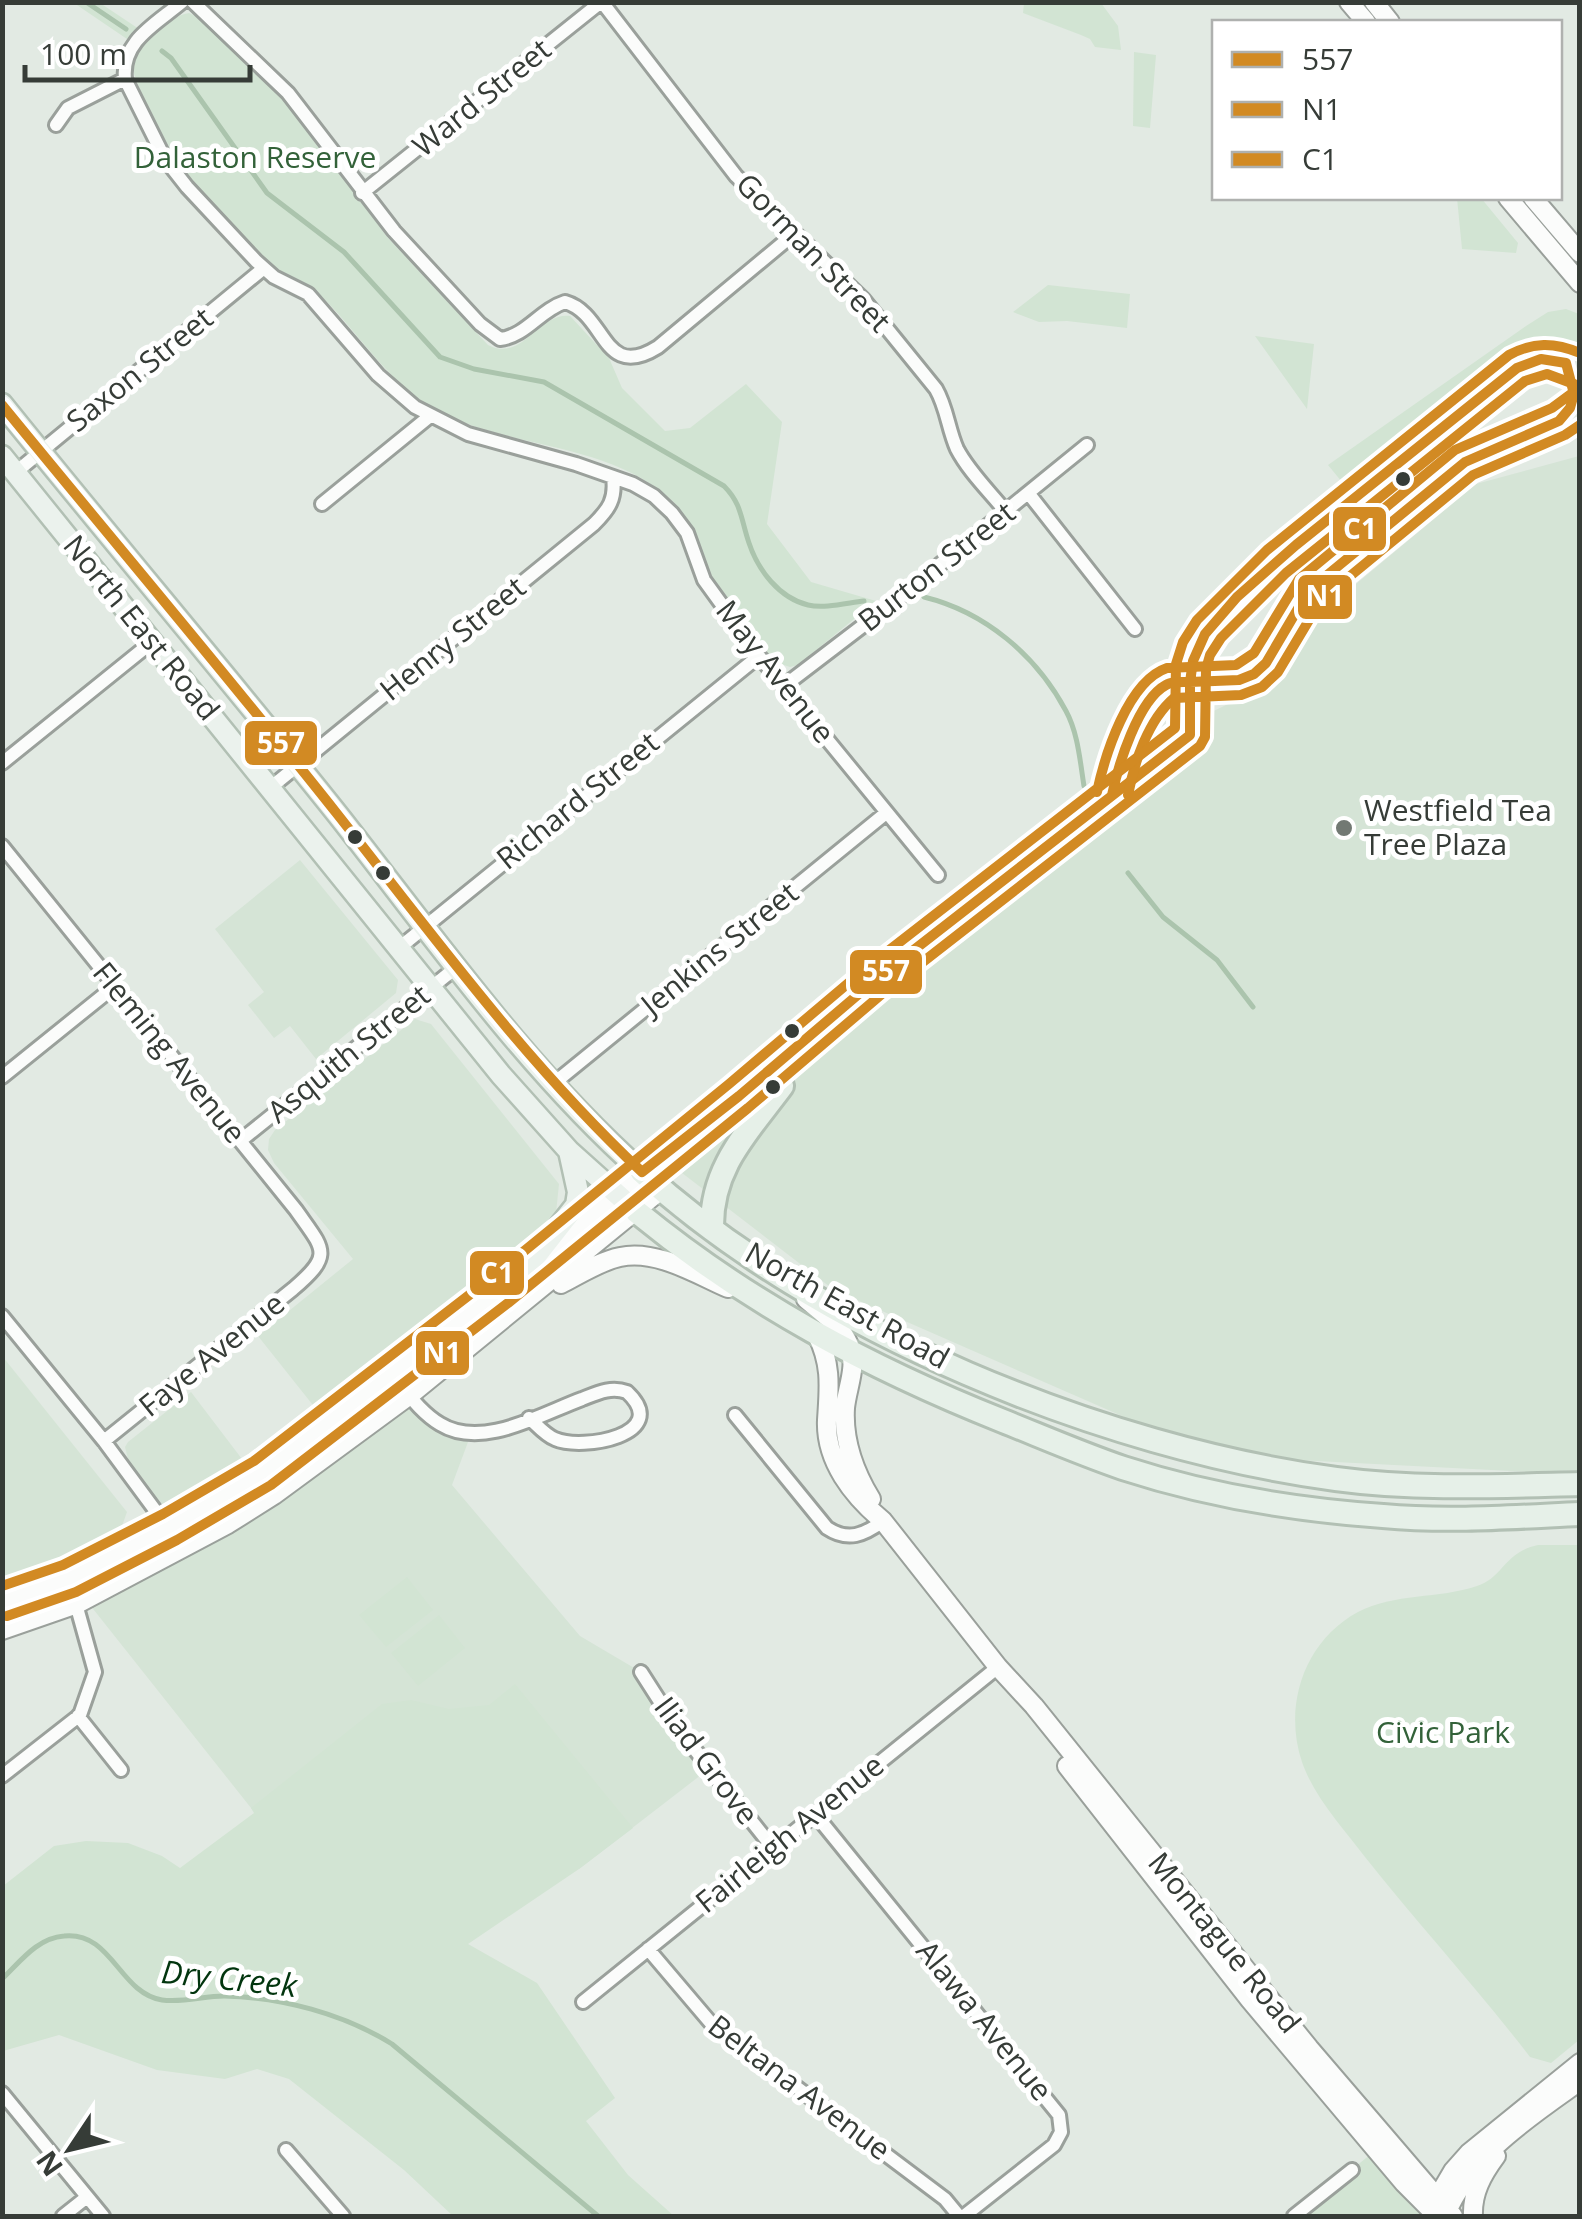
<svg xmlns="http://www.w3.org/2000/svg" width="1582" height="2219" viewBox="0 0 1582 2219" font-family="'Open Sans',sans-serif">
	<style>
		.built { fill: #d5e4d6 }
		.green { fill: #d2e4d3 }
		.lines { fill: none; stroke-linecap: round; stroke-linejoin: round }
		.stream { stroke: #abc4ad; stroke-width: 5 }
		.minor-casing { stroke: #9aa09b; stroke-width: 18 }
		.secondary-casing { stroke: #9aa09b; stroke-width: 22 }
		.primary-casing { stroke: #b2c0b4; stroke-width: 25 }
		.trunk-casing { stroke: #b2c0b4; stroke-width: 28 }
		.minor { stroke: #fbfcfb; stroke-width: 12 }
		.secondary { stroke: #fbfcfb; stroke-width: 18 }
		.primary { stroke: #ebf2ed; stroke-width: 20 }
		.trunk { stroke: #e6f0e8; stroke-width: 22 }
		.bus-1-casing { stroke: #fff; stroke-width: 18 }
		.bus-2-casing { stroke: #fff; stroke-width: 18 }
		.bus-3-casing { stroke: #fff; stroke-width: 18 }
		.bus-1 { stroke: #d28a23; stroke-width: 10 }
		.bus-2 { stroke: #d28a23; stroke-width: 10 }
		.bus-3 { stroke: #d28a23; stroke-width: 10 }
		.bus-dot { fill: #363c37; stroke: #fff; stroke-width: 4 }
		.poi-dot { fill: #727973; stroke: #fff; stroke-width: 4 }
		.labels { text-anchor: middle; stroke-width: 10; stroke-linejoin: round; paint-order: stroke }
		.street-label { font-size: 30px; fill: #363c37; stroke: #fff }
		.park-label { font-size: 30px; fill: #336239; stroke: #fff }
		.poi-label { font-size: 30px; fill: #363c37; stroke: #fff; text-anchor: start }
		.water-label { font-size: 32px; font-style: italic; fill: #02350e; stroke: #fff }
		.line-badge { stroke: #fff; stroke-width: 4 }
		.badge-label { font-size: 28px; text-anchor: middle; font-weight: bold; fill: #fff }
	</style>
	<rect width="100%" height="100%" fill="#e2eae3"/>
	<path class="built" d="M1579,456V1470L1531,1472L1277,1459L1138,1423L834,1290L647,1146L1160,737L1284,677L1318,619L1338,599L1476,484Z
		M300,860L398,980L396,993L316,1059L290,1026L274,1038L248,1005L264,992L215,929Z
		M415,1019L431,1024L559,1184L556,1213L403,1341L316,1409L258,1336L353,1259L274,1163L268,1150L269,1139L275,1130Z
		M3,1357L127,1512L118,1537L3,1586Z
		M191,1392L245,1463L183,1503L166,1506L160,1503L129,1463L125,1447L128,1442Z
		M410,1395L425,1413L471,1434L452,1485L580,1636L641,1672L710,1768L579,1869L255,1813L86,1600L183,1548Z"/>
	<path class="green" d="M74,3H100L139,29L127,39Z
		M1024,3H1101L1118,26L1121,50L1095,47L1090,39L1081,35L1023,13Z
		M189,13L202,19L298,113L387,237L488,345C523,363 538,312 570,316L609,358L622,388L665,431L690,428L746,384L782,422L767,524L811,582L876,601L798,665L790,667L775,662C755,636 734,610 716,583C698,555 696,521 669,498C606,443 516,449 444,414C391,388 364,339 324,299C309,284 290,280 274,266C212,216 155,141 131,65C137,43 166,17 189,13Z
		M1134,52L1156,55L1150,128L1133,126Z
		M1457,198H1481L1518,243L1516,253L1462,249Z
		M1048,285L1130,294L1127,328L1067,321L1039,322L1013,312Z
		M1566,309L1579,314V360L1551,348L1527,351L1351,493L1328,465L1526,326L1548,312Z
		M1255,336L1314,344L1307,409Z
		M1538,1545H1580L1579,2040L1551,2063L1530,2057C1477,1988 1419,1925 1365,1857C1343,1828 1314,1797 1302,1762C1283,1706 1304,1641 1358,1612C1394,1593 1439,1599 1477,1586C1503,1578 1504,1552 1538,1545Z
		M407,1577L433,1610L386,1647L359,1615Z
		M439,1615L465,1648L418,1686L391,1653Z
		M515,1684L633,1828L579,1869L468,1944L537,1983L615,2098L586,2121L628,2175L674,2216H453L404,2170L289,2079L257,2069L225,2079L157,2070L59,2035L3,2051V1886L54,1846L86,1841L128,1843L162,1856L180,1868L254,1813L251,1808L382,1704L411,1700L449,1709L489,1705Z
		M1376,2150L1430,2216H1294Z"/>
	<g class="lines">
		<path class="stream" d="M86,2L126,29
			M162,51L171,58L267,193L344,252L440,357L474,369L544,382L724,486C742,504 741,520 749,543C758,570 779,598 808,605C824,609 847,603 864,601
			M924,597C985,612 1036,655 1066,711C1078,733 1080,761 1084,786
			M1128,873L1163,917L1217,960L1253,1007
			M2,1979C20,1962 37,1938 64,1936C112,1931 119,1993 162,2000C183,2003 204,1996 224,1996C281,1997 344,2014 392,2044L598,2216"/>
		<defs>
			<path id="minor" d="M182,2C156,24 121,41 125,79L165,159L187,187L256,261L274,277L308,294L378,375L415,407L468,434L576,464L633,484L654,496L672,513L687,533L704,580L759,656L938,875
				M193,2L288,93L394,231L480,324L500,339C526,336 540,310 565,302C607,314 602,382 658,347L795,233
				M602,2L736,176L863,299L936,389C947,408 948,429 957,449C969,472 990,492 1006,512
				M56,125L68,108L125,79
				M362,193L601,2
				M16,472L264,268
				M1029,494L1135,629
				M322,504L430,416
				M784,686L890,605L1087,445
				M2,763L152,642
				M270,788L594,524C609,509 616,499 613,477
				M2,846L296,1210C324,1250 334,1254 293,1289L104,1441
				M399,948L759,656
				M2,1077L115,986
				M553,1084L886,813
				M240,1141L458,966
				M2,1316L104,1441L183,1548
				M391,1374C406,1391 420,1412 440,1424C482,1450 541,1414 582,1399C597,1393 611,1386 627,1392C673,1435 582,1451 555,1439C545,1435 537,1425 529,1418
				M735,1415L827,1528C848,1542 864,1535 883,1521
				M641,1672L673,1722L773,1848
				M78,1716L121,1770
				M2,1776L80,1715L95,1672L69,1579
				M815,1814L1059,2115L1061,2132L1054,2145L964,2216
				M648,1949L710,2022L945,2199L959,2216
				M583,2002L998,1667
				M2,2093L103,2216
				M286,2150L343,2216
				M63,2216L87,2197
				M1294,2216L1352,2170"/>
			<path id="secondary" d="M1349,2L1366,22
				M1374,2L1390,22
				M1508,198L1580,283
				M1533,198L1580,253
				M561,1284C579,1275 600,1261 620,1257C656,1249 696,1274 728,1288
				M806,1299C822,1313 841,1325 849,1345C858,1366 847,1387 845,1408C843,1441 854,1471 871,1499
				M817,1335C832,1365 829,1388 827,1420C825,1461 853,1496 883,1521L998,1667L1034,1706L1309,2048L1453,2216
				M2,1602L69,1579L170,1527L262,1473L499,1291L642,1172
				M2,1630L77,1604L228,1524L274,1495L410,1395L662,1189
				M1067,1766L1250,2000L1404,2183L1437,2216
				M1433,2205L1453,2171L1469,2153L1580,2063
				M1445,2216C1470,2155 1528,2118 1580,2081
				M1473,2216C1472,2193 1482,2175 1496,2156"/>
			<path id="primary" d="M2,404C113,542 228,677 338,815C434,937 526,1069 642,1172
				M2,456L501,1075L569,1151L637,1212
				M525,1270L576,1205L578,1192L569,1151"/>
			<path id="trunk" d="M642,1172C816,1331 1104,1448 1336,1479C1417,1490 1499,1486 1580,1484
				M637,1212C748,1303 870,1368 1003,1421C1043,1437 1082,1454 1123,1468C1206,1495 1296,1510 1383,1516C1448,1522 1514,1517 1580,1514
				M712,1228C711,1167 748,1132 782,1086"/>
		</defs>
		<use href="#minor" class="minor-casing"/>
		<use href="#secondary" class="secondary-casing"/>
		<use href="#primary" class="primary-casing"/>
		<use href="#trunk" class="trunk-casing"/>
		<use href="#minor" class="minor"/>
		<use href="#secondary" class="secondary"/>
		<use href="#primary" class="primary"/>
		<use href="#trunk" class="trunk"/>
		<defs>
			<path id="bus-1" d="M1541,359L1566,363L1574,394L1570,408L1559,421L1465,462L1309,590L1266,663L1254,674L1239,680L1190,682L1193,661L1205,634L1237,597L1296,545L1517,368Z
				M2,405C114,542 228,676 338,815C435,938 527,1064 642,1172L739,1096L874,981L1190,735V682
				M1112,795C1118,766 1138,700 1166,685C1172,681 1182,682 1190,682"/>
			<path id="bus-2" d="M1128,795C1134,763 1148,720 1174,698L1241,695L1262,687L1278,672L1321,600L1473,475L1565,435L1580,425
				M7,1616L76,1592L177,1540L271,1485L508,1303L748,1108L883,993L1200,746L1205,737L1206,669L1210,655L1221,638L1286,573L1525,381L1547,374L1574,384"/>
			<path id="bus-3" d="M1097,792C1105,755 1128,681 1167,668L1236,665L1254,653L1299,579L1455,450L1552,408L1571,394
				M2,1586L63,1565L163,1514L254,1461L490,1279L729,1084L865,969L1175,728L1176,664L1183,642L1197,620L1267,550L1509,355C1533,342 1554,342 1580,353"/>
		</defs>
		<use href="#bus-1" class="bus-1-casing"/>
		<use href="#bus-2" class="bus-2-casing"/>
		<use href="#bus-3" class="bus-3-casing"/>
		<use href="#bus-1" class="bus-1"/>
		<use href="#bus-2" class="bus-2"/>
		<use href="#bus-3" class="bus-3"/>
	</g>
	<g class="bus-dot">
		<circle cx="1403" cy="479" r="9"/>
		<circle cx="355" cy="837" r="9"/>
		<circle cx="383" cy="873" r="9"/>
		<circle cx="792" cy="1031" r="9"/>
		<circle cx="773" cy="1087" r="9"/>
	</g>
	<circle class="poi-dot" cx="1344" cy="828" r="10"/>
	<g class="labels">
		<g class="street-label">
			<text transform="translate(482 98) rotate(-39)" y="10">Ward Street</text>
			<text transform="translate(813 253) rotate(46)" y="10">Gorman Street</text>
			<text transform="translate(140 370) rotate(-39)" y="10">Saxon Street</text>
			<text transform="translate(937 567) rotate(-38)" y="10">Burton Street</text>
			<text transform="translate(141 628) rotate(51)" y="10">North East Road</text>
			<text transform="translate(453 639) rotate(-39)" y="10">Henry Street</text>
			<text transform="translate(775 672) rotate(52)" y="10">May Avenue</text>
			<text transform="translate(578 801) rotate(-39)" y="10">Richard Street</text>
			<text transform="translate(720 949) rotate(-39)" y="10">Jenkins Street</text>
			<text transform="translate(169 1053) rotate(51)" y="10">Fleming Avenue</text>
			<text transform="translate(349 1054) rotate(-39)" y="10">Asquith Street</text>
			<text transform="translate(847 1306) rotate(29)" y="10">North East Road</text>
			<text transform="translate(212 1355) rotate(-39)" y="10">Faye Avenue</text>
			<text transform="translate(706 1761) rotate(53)" y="10">Iliad Grove</text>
			<text transform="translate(790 1834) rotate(-39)" y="10">Fairleigh Avenue</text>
			<text transform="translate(1224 1943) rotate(51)" y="10">Montague Road</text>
			<text transform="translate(984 2021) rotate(51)" y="10">Alawa Avenue</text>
			<text transform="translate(799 2088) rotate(37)" y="10">Beltana Avenue</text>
		</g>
		<g class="park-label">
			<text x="255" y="168">Dalaston Reserve</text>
			<text x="1443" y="1743">Civic Park</text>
		</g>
		<g class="poi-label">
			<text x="1364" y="821">Westfield Tea<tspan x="1364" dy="34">Tree Plaza</tspan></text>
		</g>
		<g class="water-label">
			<text transform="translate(229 1979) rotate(6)" y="11">Dry Creek</text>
		</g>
	</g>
	<g class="line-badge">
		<rect x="1331" y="505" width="57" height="48" rx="10" fill="#d28a23"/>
		<rect x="1296" y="573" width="58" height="48" rx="10" fill="#d28a23"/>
		<rect x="243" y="719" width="76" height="48" rx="10" fill="#d28a23"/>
		<rect x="848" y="948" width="76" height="48" rx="10" fill="#d28a23"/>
		<rect x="468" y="1249" width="58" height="48" rx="10" fill="#d28a23"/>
		<rect x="414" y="1329" width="57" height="48" rx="10" fill="#d28a23"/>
	</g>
	<g class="badge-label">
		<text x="1360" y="539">C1</text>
		<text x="1325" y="606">N1</text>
		<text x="281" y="753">557</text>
		<text x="886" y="981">557</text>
		<text x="497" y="1283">C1</text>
		<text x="442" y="1363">N1</text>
	</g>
	<rect width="1582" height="2219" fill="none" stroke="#363c37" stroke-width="10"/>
	<rect x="1212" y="20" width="350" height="180" fill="#ffffff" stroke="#afb1af" stroke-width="2.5"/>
	<rect x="1232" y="52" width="50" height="15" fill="#d28a23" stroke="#afb1af" stroke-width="2.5"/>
	<text x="1302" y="70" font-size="30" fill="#363c37">557</text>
	<rect x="1232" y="102" width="50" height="15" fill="#d28a23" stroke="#afb1af" stroke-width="2.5"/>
	<text x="1302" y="120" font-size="30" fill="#363c37">N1</text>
	<rect x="1232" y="152" width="50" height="15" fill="#d28a23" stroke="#afb1af" stroke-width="2.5"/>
	<text x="1302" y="170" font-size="30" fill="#363c37">C1</text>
	<g transform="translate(70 2149) rotate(235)" stroke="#ffffff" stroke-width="8" paint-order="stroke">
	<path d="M0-8L18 38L0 25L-18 38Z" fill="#363c37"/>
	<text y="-15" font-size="28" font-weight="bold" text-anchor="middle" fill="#363c37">N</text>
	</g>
	<path d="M25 65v15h225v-15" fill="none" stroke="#363c37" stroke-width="5"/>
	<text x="40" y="65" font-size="30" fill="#363c37" stroke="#ffffff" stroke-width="8" paint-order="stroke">100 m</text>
</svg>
